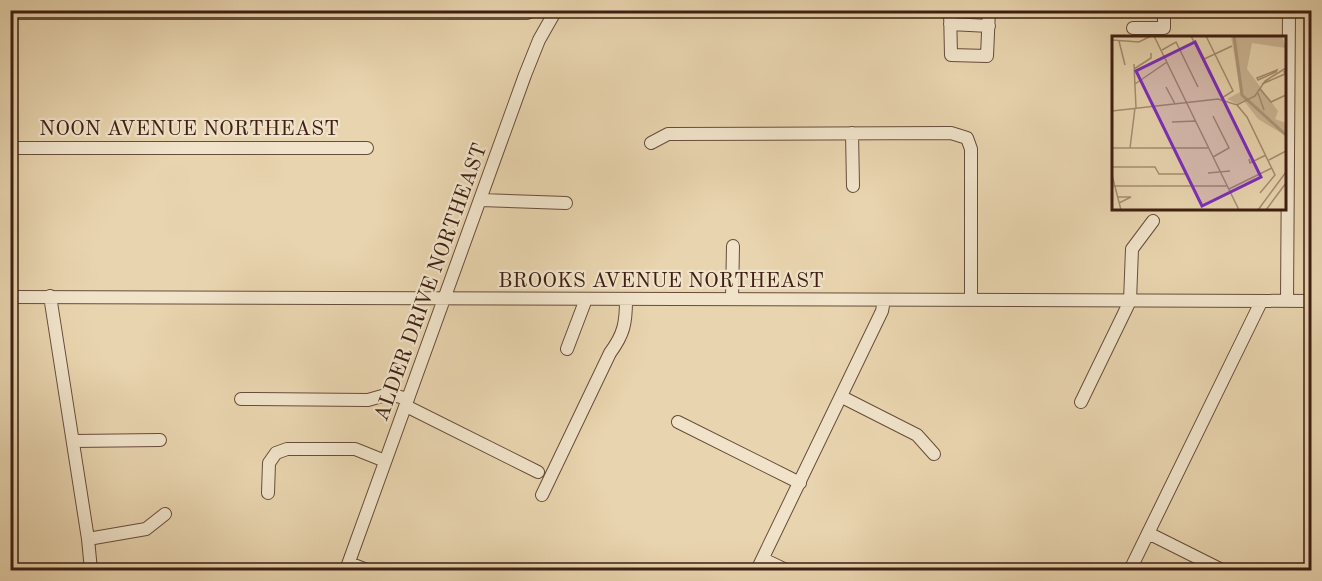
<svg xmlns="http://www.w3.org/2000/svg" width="1322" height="581" viewBox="0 0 1322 581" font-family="'Old Standard TT',serif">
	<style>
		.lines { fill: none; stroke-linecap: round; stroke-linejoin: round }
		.minor-casing { stroke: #684c3a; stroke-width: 14 }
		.minor { stroke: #f0e3ca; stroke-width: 12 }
		.labels { text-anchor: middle; stroke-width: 4.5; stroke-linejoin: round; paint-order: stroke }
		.street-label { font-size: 21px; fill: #3e1f13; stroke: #f0e3ca }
		.inset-river { fill: none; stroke: #ae9679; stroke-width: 3 }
		.inset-road { fill: none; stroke: #a48c70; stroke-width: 1.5 }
		.view { fill: #7b2cbf; fill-opacity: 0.15; stroke: #7b2cbf; stroke-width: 3 }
		.inset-edge { fill: none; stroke: #3e1f13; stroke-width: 3 }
	</style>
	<rect width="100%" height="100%" fill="#e8d4ae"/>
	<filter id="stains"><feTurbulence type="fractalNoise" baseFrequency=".00333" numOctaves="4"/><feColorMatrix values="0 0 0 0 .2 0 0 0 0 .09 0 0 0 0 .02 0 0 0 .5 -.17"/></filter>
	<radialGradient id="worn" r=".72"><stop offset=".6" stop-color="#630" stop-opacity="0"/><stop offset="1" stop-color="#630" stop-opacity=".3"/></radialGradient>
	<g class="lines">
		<defs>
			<path id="minor" d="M950,10L951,55L987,56L989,10
				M10,13H527L533,10
				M950,24L989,26
				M1133,28H1164V10
				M852,133L853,186
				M651,143L668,134L951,133L967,138L971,149V300
				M10,148H367
				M481,200L566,203
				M50,296L88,539L91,570
				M10,297L1312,301
				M732,299L733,246
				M1287,301L1289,10
				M567,349L586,299
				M842,397L917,435L934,454
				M241,399L368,400L389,394L408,399
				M1081,402L1130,301L1132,249L1153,221
				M406,406L538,472
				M678,422L800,483
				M73,441L160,440
				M268,493L269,463L276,453L287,449H355L385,461
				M542,495L610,353C624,334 626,323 626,300
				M1148,533L1222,570
				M88,539L146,529L165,514
				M763,559L786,570
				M349,563L367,570
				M346,570L525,75L539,40L556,10
				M757,570L882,311L884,300
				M1130,570L1261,302"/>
		</defs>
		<use href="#minor" class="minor-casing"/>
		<use href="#minor" class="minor"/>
	</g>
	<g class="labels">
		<g class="street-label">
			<text x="189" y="135">NOON AVENUE NORTHEAST</text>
			<text x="661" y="287">BROOKS AVENUE NORTHEAST</text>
			<text transform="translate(430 282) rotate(-70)" y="7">ALDER DRIVE NORTHEAST</text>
		</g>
	</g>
	<g transform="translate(1112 36)">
		<rect width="174" height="174" fill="#e8d4ae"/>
		<path d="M119,0H170L174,12L140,7L135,33L166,75L163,83L174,87V100L146,83L129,61Z" fill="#cbb594"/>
		<path d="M145,47L147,51L142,59L125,68L115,63Z" fill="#cbb594"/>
		<path class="inset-river" d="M122,0L130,59L174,99"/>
		<path class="inset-road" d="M42,0L127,174M79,0L110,62L121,55L94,0M0,4L27,6L39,0M7,5L13,29M50,14L64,6L86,51M90,24L120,10M22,28L24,72M22,33L39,22V17M165,34L164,36L146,44L145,42ZM23,48L55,26M150,48L173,38L172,35M54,51L63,68M148,53L159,66L174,59M146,57L152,74M125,69L135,81L163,139L148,157M0,75L106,63L125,69L143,60L153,45L174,32M60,86L84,85M0,112H97M18,112L23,72M101,121L117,112L101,80M137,123L138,127L154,119M157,124L174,115M0,131H43L47,138H73M96,137L118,135M0,139L9,174M0,150H115M117,153L160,132M6,161H19L7,167M146,174L174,136M154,174L174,147"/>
		<path class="view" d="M83,6L149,141L90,170L24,35Z"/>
		<rect width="174" height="174" class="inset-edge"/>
	</g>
	<rect width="1322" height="581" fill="none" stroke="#e8d4ae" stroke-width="36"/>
	<rect x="12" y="12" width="1298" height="557" fill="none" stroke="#3e1f13" stroke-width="3"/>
	<rect x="18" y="18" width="1286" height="545" fill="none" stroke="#3e1f13" stroke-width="1.5"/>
	<rect width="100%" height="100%" filter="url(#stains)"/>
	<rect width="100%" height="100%" fill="url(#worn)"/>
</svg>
